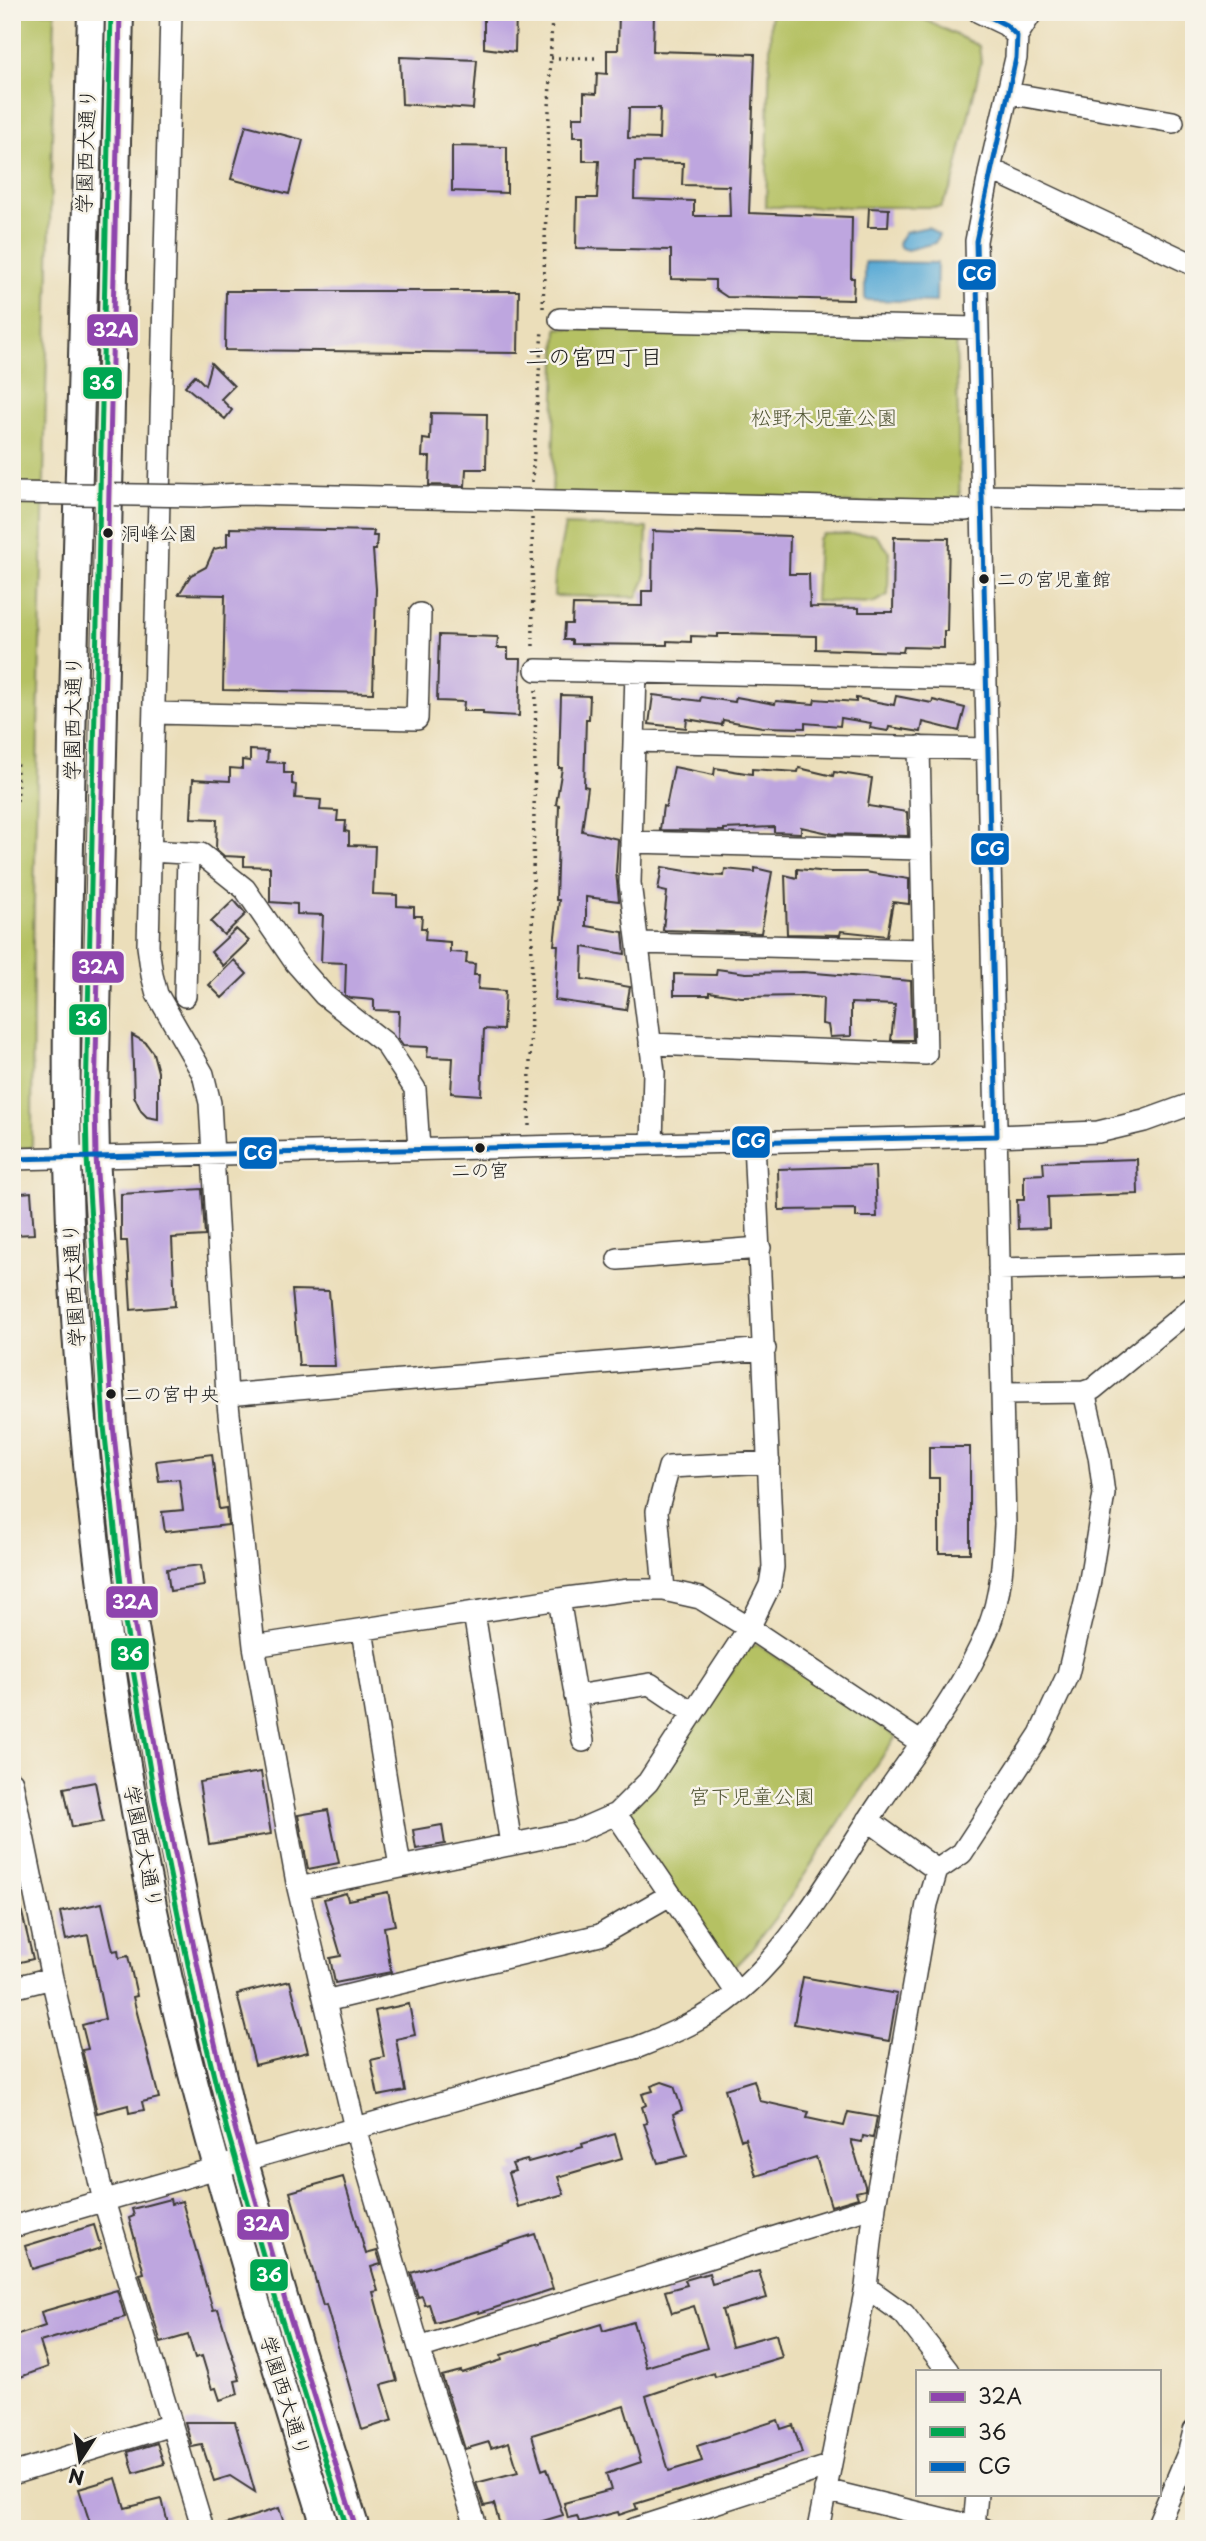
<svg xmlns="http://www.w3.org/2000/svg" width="1206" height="2541" viewBox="0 0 1206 2541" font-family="'Playpen Sans','Klee One',sans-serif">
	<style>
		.green { fill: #b5c163; stroke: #686e40; stroke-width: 2 }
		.water { fill: #5cabd6; stroke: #3c6479; stroke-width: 2 }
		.building { fill: #bea6df; fill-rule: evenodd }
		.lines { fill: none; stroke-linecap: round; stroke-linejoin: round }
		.minor-casing { stroke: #3b3934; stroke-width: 24 }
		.major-casing { stroke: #3b3934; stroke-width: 30 }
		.path { stroke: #3b3934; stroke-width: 3.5; stroke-dasharray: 2 5; stroke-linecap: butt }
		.minor { stroke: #fff; stroke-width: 21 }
		.major { stroke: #fff; stroke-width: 26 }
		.minor-bridge-casing { stroke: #3b3934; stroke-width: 24; stroke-linecap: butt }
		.minor-bridge { stroke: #fff; stroke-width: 21 }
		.bus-1-casing { stroke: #f7f3e8; stroke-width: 10 }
		.bus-2-casing { stroke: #f7f3e8; stroke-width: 10 }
		.bus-3-casing { stroke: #f7f3e8; stroke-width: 10 }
		.bus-1 { stroke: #8e44ad; stroke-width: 5 }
		.bus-2 { stroke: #00a651; stroke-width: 5 }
		.bus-3 { stroke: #0065bd; stroke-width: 5 }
		.bus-dot { fill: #1c1c1c; stroke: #f7f3e8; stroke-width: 2.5 }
		.labels { text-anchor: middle; stroke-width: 5; stroke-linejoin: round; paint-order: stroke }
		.bus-label { font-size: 19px; fill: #1c1c1c; stroke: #f7f3e8; text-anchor: start }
		.street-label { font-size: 21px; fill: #1c1c1c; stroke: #f7f3e8 }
		.park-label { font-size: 21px; fill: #525635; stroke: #f7f3e8 }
		.neighbourhood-label { font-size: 23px; fill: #1c1c1c; stroke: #f7f3e8 }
		.line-badge { stroke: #f7f3e8; stroke-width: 2.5 }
		.badge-label { font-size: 19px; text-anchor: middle; font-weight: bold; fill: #fff }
	</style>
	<rect width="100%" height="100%" fill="#f7f3e8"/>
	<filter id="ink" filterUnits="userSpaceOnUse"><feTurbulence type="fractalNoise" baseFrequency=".0143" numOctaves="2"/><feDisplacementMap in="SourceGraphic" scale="14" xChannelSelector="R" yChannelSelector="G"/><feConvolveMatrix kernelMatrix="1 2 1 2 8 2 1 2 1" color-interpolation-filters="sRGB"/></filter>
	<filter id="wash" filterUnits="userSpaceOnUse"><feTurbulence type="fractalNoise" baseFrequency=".00686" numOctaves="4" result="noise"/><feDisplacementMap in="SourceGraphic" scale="28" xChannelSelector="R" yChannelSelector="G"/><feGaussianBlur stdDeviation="1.57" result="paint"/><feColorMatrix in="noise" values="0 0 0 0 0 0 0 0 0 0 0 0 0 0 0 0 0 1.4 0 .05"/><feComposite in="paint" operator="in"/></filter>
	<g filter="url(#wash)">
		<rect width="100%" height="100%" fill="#ebdeba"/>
		<path class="green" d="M12,12H55L33,943L32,1148H12Z
			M771,12H909L979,46L981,62L953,184L941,207H766Z
			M557,328L956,337L960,506L552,496Z
			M565,525L647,528L645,580L637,597L554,596L555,574Z
			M823,534H875L889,551L888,595L873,603L815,601L818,539Z
			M757,1644L896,1736L782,1909L748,1953L731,1970L628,1820L631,1809L749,1647Z"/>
		<path class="water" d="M928,227L939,235L935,243L907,250L901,248L898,243L905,232Z
			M865,262L937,263L936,302L865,300Z"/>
		<g id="blocks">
			<path class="building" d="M484,12H516L515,52L484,48Z
				M619,12H654L653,51L755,54L749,213L852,217L851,278H854L853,300L727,297L715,289V280L671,279V250L576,248L577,198H597L599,161H583V137H573V117H584V93L596,94L597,73L607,74V50H618ZM629,108H660L659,139L628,138ZM635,162L683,163L682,185L729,186L730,216H694V201L634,199Z
				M400,57L477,60L473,109L402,104Z
				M246,125L303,140L289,194L231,179Z
				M452,146L507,147V193L452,191Z
				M869,208L889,209L888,227H868Z
				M226,291H519L518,353L225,350Z
				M211,363L234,386L221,399L232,410L225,419L185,386L195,375L205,385Z
				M431,413L487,414L486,469H466L465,486L429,485L430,457H422L423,439L430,440Z
				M230,528L374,531L373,536H377L376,550H373L376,589L373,693L223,690L225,595L179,594L191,575L206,567L214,549L227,546V533H230Z
				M653,531L790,536L789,574H809L810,607L859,608V612H893L894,537L949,538L947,631H944V648L904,647L903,652L816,649V636L736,634H718V637L691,636V642L667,641V645L572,644V640H564L565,624H572L573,605L642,606V591H652Z
				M439,635L498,637L497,648H508V659H521L519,716L483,714V711H463L464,702L437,701Z
				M561,695L590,696L589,719H586L584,786L588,787L582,831L618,839L616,872L619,901L586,897V926L623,932L625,954L583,947L582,979L630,987L626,1010L555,1000L558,945H554L559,900H556L559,805L556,804L562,768H559Z
				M653,695L700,701L701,697L735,702L736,697L775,704L776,701L814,704L815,699L856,702V698L894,705L896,696L932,703L933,700L965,708L959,731L923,722L921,732L889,727L888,731L870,728L871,723L841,718L840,726L805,723V728L762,727L723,720L722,725L687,719L686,728L649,724Z
				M250,750L268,751L267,762L284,763V773H292V784L296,785L295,798L321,800L320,810L338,811L337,821H346L345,831L349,832V845L375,846L373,894L397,895V906L414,907V916H422L421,928H426L425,940L450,942V952L467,953L466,963L475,964L474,975H479L478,989L505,991L503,1030L484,1029L481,1095L451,1093L453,1058L427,1057L428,1047L403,1046L398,1039L399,1011L374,1010V1000L350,998L345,995L346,963L321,962L323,915L297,914V904L270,902V867L244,866V857L224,856L216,849L217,819L191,818L193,779L230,781V768L242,769V760L250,761Z
				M674,767L714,775L715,768L752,774V769L798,772L799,768L833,776L834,772L872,778L868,806L907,812L908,836L833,834L801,827V833L774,832V827L724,829V831L660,830L663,806L666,807Z
				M662,867L710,875L724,876L725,869L755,872V868L772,872L761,933L663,930L667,892L658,890Z
				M797,869L830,872H865L909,879V904L893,902L887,936L841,931L840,935L787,934L785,875L797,878Z
				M234,900L246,914L224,935L211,922Z
				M236,929L249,941L223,966L211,952Z
				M234,960L247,974L222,998L209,985Z
				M717,969L746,973L803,972L911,981L913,1040H891L895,1005L851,1003V1036L830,1037L828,1025L822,1024L823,998L802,996L741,997L709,992V995H674V974L716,975Z
				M132,1035L145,1042L153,1053L158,1072V1119L147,1117L141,1111L134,1096Z
				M1137,1159L1138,1194L1048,1197L1049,1228L1018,1229L1017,1200H1024V1175L1044,1174L1043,1162Z
				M875,1166L877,1217H856V1209L779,1210L778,1169Z
				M202,1189L205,1236L172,1238L175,1306L131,1310L127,1241H121V1194Z
				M31,1192L34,1234L12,1235V1194Z
				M292,1290L329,1291L335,1366H299Z
				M929,1447H970V1553H939V1478H929Z
				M212,1454L219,1509L226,1508L228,1525L165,1532L162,1512L183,1510L179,1479L159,1481L156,1461Z
				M201,1565L204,1586L170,1591L167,1569Z
				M261,1772L271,1834L209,1844L199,1782Z
				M95,1782L103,1822L72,1827L64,1788Z
				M328,1810L339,1863L308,1869L298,1815Z
				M442,1825L445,1844L416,1849L413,1830Z
				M388,1892L395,1925L384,1927L391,1972L335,1983L330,1958L341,1956L324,1899L346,1893L348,1900Z
				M18,1896L33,1959L12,1964V1897Z
				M102,1903L113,1951L118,1950L119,1958L128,1956L137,1996L133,1997L159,2098L142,2102L144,2110L129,2113L128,2105L97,2113L82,2050L88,2049L82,2025L105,2019L88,1935L66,1940L60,1912Z
				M803,1977L897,1994L889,2041L794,2024Z
				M290,1981L308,2052L255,2065L237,1994Z
				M409,2004L415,2035L396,2039L405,2091L378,2096L371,2060L384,2057L375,2011Z
				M754,2080L760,2101L809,2112L807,2118L844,2126L848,2112L877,2117L873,2138L863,2136L862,2142L851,2140L865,2186V2190L856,2192L858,2198L831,2206L816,2157L756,2176L745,2138L741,2140L725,2089Z
				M662,2082L674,2086L682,2110L673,2114L687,2156L658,2163L644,2124L647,2123L642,2107L646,2105L642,2094L653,2091L651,2086Z
				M615,2134L622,2158L558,2177L564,2194L518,2207L508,2173L515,2171L512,2164L527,2160L528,2162L583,2147L582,2144Z
				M343,2177L366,2254L377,2251L381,2264L371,2267L378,2291L373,2292L397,2381L382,2385L393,2420L362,2430L326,2305L323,2306L290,2192Z
				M170,2199L171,2204L182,2201L213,2310L218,2309L240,2380L235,2381L238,2394L220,2400L216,2388L212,2389L202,2356L195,2358L188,2335L161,2343L140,2274L144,2273L129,2218L134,2216L132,2209Z
				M94,2225L101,2248L32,2269L25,2246Z
				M535,2234L553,2289L479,2313L478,2311L435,2323L429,2304L425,2305L422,2296L418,2297L411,2273Z
				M759,2271L767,2298L722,2310L732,2346L776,2334L782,2357L715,2377L714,2373L646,2396L669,2471L702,2461L697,2446L778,2420L781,2429L793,2425L802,2453L635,2504L637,2509L619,2515L618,2512L579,2522L577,2516L568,2518L564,2503L611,2490L606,2474L641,2462L624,2406L532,2435L542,2470L547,2468L563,2515L526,2526L527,2529H501L494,2504L484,2506L476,2483L518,2472L509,2442L491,2448L489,2442L465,2449L442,2376L461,2371L462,2373L502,2360L501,2355L601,2324L603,2331L633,2322L646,2367L707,2348L694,2306L672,2313L665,2291L687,2285L685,2280L709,2273L712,2284Z
				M117,2290L125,2317L40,2342L48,2367L12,2380V2337L45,2326L41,2312Z
				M185,2422H235L255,2492L230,2476L214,2481L202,2445L192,2447Z
				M157,2443L164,2464L134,2473L128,2452Z
				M116,2478L125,2508L162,2499L168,2524L147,2529H92L79,2489Z
				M279,2508L286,2529H225L224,2525Z"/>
		</g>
	</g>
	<g filter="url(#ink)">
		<use href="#blocks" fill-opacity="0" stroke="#3b3934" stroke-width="2"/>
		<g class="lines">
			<defs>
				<path id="minor" d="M171,12L148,946L152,975L157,994L203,1074L210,1103L227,1395L254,1646L298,1888L355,2128L419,2348L477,2529
					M1017,36L1032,12
					M1008,93L1173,122
					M990,169L1194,265
					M560,319L977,328
					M200,496L243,494L966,510
					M982,496L1194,499
					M536,670L985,679
					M636,672L630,883L654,1072L652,1143
					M154,713L417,719L420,614
					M634,741L987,749
					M631,842L921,849
					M150,851L201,854L245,889L295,962L324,995L385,1043L415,1089L419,1149
					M638,943L924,950
					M185,996L188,853
					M650,1044L926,1054L919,747
					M12,1159L997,1136L1098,1132L1144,1121L1194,1103
					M618,1259L760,1248
					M999,1269L1194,1264
					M1003,1393L1084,1392L1093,1389L1194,1306
					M227,1395L765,1349
					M664,1590L657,1511L669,1467L769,1462
					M559,1599L583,1741
					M474,1613L511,1844
					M362,1630L400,1867
					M254,1646L559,1599L629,1590H664L700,1598L749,1628L920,1742
					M575,1696L650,1684L693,1713
					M12,1782L52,1978L104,2201L203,2529
					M616,1814L737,1993
					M937,1870L962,1853L1040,1734L1068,1674L1089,1586L1104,1494L1099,1456L1084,1392
					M298,1888L577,1831L616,1814L648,1782L749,1628L770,1585L773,1567L754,1141
					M12,1988L52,1978
					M325,2001L600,1935L670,1895
					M12,2227L638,2047C674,2033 706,2019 736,1994C795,1945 836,1868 879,1804C917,1748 962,1692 988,1629C1001,1596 1003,1560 1005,1525L976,241L990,169L1016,58L1017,36L1006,25L979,12
					M866,2287L904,2314L948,2371
					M419,2348L875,2206
					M12,2474L171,2425
					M825,2490L984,2529
					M974,2526L977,2494
					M634,2529L829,2466
					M818,2529L866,2287L875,2206L927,1904L937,1870L868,1820
					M1156,2529L1189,2451L1194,2431"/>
				<path id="major" d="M91,12C83,255 77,498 72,741C70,882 64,1023 68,1164C72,1317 85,1471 106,1622C125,1770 152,1918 189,2062C229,2219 278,2374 326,2529
					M120,12L95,1102L96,1157L113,1425L134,1621L164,1799L203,1992L235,2128L288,2311L356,2529"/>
			</defs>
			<use href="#minor" class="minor-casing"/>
			<use href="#major" class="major-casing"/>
			<path class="path" d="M551,58H598
				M543,308L552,12
				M12,369L13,475
				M532,482L542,329
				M532,518L533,650
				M12,526L13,511
				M12,652L18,797L12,816
				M529,1126L536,689"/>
			<use href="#minor" class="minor"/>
			<use href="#major" class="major"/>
			<defs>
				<path id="minor-bridge" d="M12,493L200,496"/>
			</defs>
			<use href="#minor-bridge" class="minor-bridge-casing"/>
			<use href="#minor-bridge" class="minor-bridge"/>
			<defs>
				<path id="bus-1" d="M120,12L95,1102L96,1157L113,1425L134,1621L164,1799L203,1992L235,2128L288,2311L356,2529"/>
				<path id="bus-2" d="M111,12L86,1102L87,1158L104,1426L125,1622L155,1800L194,1994L227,2130L280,2314L347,2529"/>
				<path id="bus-3" d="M980,12L1006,25L1017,36L1016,58L976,241L997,1136
					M12,1159L997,1136"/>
			</defs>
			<use href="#bus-1" class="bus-1-casing"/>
			<use href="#bus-2" class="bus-2-casing"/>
			<use href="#bus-3" class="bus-3-casing"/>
			<use href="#bus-1" class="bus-1"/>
			<use href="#bus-2" class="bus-2"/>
			<use href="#bus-3" class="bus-3"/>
		</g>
	</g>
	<g class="bus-dot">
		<circle cx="108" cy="533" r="6"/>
		<circle cx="984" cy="579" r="6"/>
		<circle cx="480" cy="1148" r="6"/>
		<circle cx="111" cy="1394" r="6"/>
	</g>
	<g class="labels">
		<g class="bus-label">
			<text x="121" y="540">洞峰公園</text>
			<text x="997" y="586">二の宮児童館</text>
			<text x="480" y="1177" text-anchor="middle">二の宮</text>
			<text x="124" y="1401">二の宮中央</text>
		</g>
		<g class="street-label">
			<text transform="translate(86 151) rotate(-88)" y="7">学園西大通り</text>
			<text transform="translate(73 718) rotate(-89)" y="7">学園西大通り</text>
			<text transform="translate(74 1285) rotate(-93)" y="7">学園西大通り</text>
			<text transform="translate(143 1847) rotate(79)" y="7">学園西大通り</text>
			<text transform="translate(285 2396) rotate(73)" y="7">学園西大通り</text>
		</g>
		<g class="park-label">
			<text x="824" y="425">松野木児童公園</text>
			<text x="752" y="1804">宮下児童公園</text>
		</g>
		<g class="neighbourhood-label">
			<text x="594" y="365">二の宮四丁目</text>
		</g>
	</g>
	<g class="line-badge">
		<rect x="957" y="258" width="40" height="33" rx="7" fill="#0065bd"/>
		<rect x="86" y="313" width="53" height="34" rx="7" fill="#8e44ad"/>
		<rect x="82" y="366" width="41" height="34" rx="7" fill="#00a651"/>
		<rect x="970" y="832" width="40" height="34" rx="7" fill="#0065bd"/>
		<rect x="71" y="950" width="54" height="34" rx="7" fill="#8e44ad"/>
		<rect x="68" y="1003" width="40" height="33" rx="7" fill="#00a651"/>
		<rect x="731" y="1125" width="40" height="34" rx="7" fill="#0065bd"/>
		<rect x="238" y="1136" width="40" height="34" rx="7" fill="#0065bd"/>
		<rect x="105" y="1585" width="54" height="34" rx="7" fill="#8e44ad"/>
		<rect x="110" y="1637" width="40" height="34" rx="7" fill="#00a651"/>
		<rect x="236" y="2208" width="54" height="33" rx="7" fill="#8e44ad"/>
		<rect x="249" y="2258" width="40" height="34" rx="7" fill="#00a651"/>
	</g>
	<g class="badge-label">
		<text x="977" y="281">CG</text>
		<text x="113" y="337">32A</text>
		<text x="102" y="390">36</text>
		<text x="990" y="856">CG</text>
		<text x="98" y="974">32A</text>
		<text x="88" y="1026">36</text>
		<text x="751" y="1148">CG</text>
		<text x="258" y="1160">CG</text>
		<text x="132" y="1609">32A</text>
		<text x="130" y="1661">36</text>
		<text x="263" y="2231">32A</text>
		<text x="269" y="2282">36</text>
	</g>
	<rect width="1206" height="2541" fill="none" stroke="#f7f3e8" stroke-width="42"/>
	<rect x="916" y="2370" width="245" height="126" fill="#f7f3e8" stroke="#9f9d96" stroke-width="2"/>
	<rect x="930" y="2392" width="35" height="10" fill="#8e44ad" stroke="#9f9d96" stroke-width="2"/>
	<text x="978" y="2404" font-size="21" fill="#1c1c1c">32A</text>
	<rect x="930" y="2427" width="35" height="10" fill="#00a651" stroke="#9f9d96" stroke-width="2"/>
	<text x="978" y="2440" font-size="21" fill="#1c1c1c">36</text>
	<rect x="930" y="2462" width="35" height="10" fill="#0065bd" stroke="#9f9d96" stroke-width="2"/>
	<text x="978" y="2474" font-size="21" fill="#1c1c1c">CG</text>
	<g transform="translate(80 2460) rotate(192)" stroke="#f7f3e8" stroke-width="5" paint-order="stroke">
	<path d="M0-5L12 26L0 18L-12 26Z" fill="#1c1c1c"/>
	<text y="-10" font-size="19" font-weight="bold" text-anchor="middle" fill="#1c1c1c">N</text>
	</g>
</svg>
